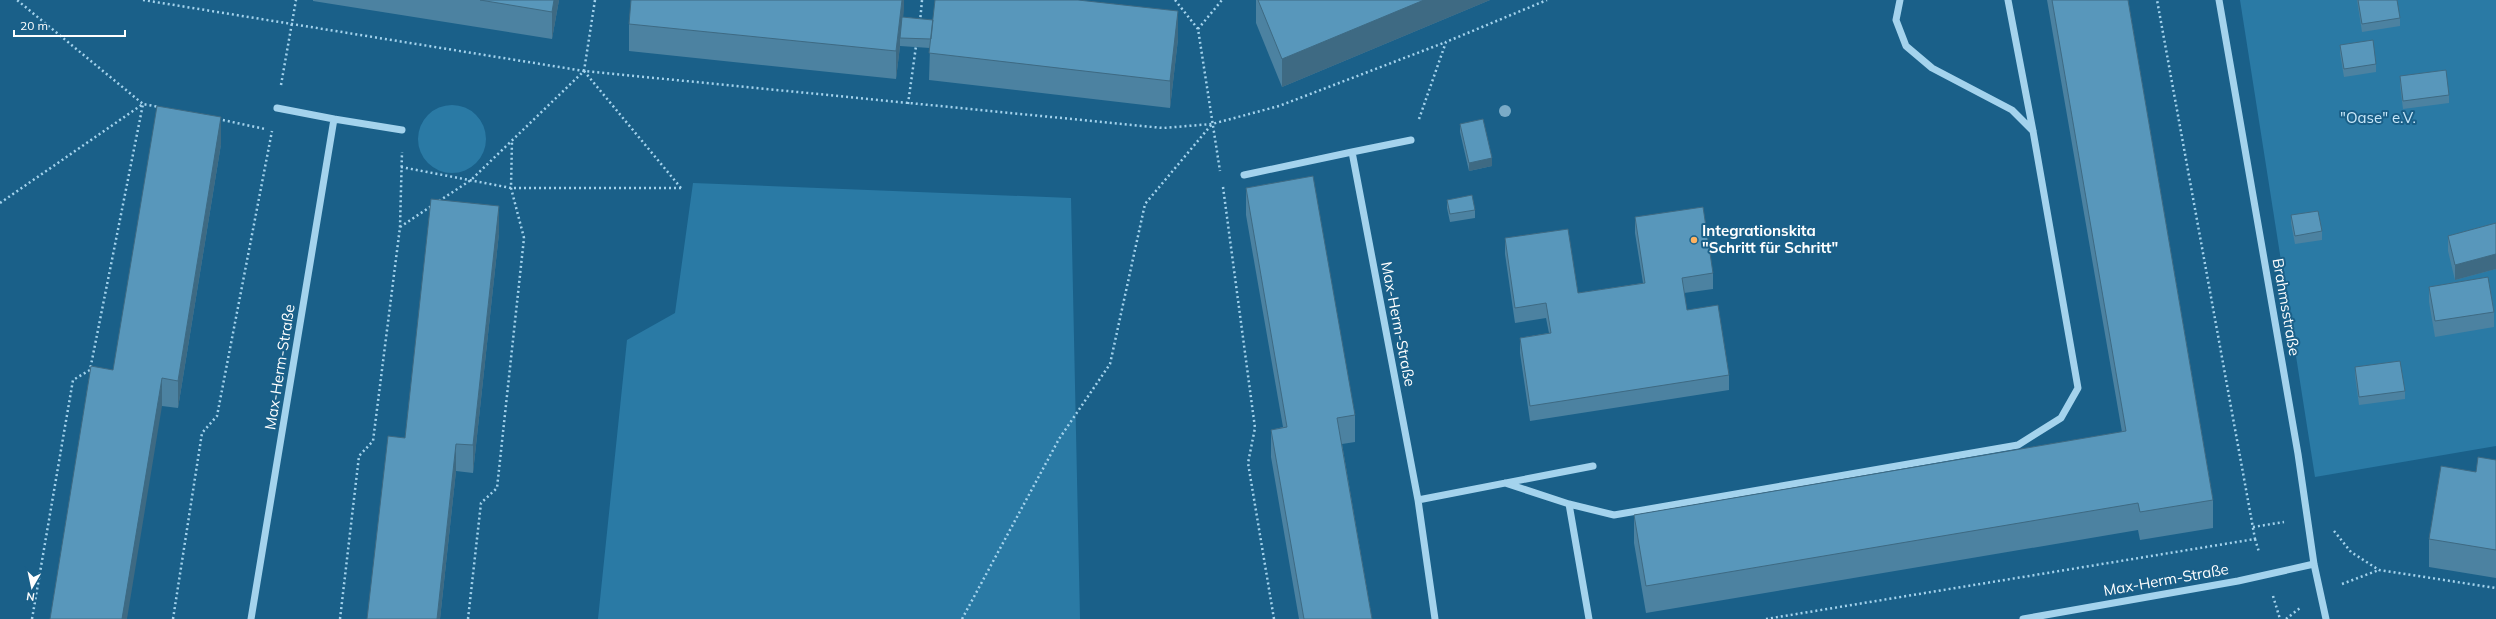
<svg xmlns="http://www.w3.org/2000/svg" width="2496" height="619" viewBox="0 0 2496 619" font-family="Mulish,sans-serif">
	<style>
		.green { fill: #2a7aa5 }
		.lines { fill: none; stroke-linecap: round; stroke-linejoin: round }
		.path { stroke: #a4d3ed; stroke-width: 2.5; stroke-dasharray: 2 3; stroke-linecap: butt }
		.minor { stroke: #a4d3ed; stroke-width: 7 }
		.tree { fill: #7babc7 }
		.wall { fill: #4c82a1 }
		.shaded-wall { fill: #3e6a83 }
		.building { fill: #5897bb; stroke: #3e6a83 }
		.poi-dot { fill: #feb260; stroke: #1a6089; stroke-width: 1.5 }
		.labels { text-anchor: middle; stroke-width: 4; stroke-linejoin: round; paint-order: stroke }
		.park-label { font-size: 15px; fill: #cae8f9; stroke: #1a6089 }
		.poi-label { font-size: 15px; font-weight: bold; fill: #fff; stroke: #1a6089; text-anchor: start }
		.street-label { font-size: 15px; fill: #fff; stroke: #1a6089 }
	</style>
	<rect width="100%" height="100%" fill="#1a6089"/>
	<path class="green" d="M2240,0H2496V446L2315,477Z
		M418 139a34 34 0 1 1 68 0a34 34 0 1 1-68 0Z
		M693,183L1071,198L1080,619H598L627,340L675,313Z"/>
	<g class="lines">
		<path class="path" d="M143,0L584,71L1163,128L1212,124L1279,106L1446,42
			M1175,0L1198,29L1220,171
			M920,22L922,0
			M1198,29L1222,0
			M584,71L681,188
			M281,85L296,0
			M908,104L916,46
			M218,119L265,129
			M1419,119L1446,42L1547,0
			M401,167L511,188H682
			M1223,187L1255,428L1248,463L1274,619
			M439,201L471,180L584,71L595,0
			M0,203L143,104L17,0
			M400,227L433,205
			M2253,527L2284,522
			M2334,531L2351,552L2379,570L2496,588
			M2255,539L2259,552
			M2342,584L2379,570
			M2273,596L2280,619
			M32,619L73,380L90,370L143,104L159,107
			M173,619L202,433L217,416L272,131
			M340,619L359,456L373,441L400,227L402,152
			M468,619L481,503L497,488L524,238L511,188L512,140
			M962,619L1059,439L1110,364L1145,204L1212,124
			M1766,619L2255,539L2157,0
			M2286,619L2300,608"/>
		<path class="minor" d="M1900,0L1896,20L1906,46L1932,68L2012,110L2033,131
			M2219,0L2298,454L2314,564L2326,619
			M277,108L334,119
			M1411,140L1352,152L1418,500
			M1244,175L1352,152
			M1505,483L1569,504L1614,515L2018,445L2061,418L2078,388L2033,131L2008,0
			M1569,504L1589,619
			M251,619L334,119L402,130
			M1435,619L1418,500L1593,466
			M2023,619L2238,581L2314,564"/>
	</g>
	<circle class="tree" cx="1505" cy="111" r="6"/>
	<path class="wall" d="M313,0H559L552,39L313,1Z
		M904,0L903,17L933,20L1178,39L1170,108L929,80L930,48L900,46L896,79L629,51V24Z
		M1256,0H1490L1282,87L1256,23Z
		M2047,0H2128L2213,500V528L2140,540L2138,530L1646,613L1634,543V515L2122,432Z
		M2357,0H2397L2400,18V26L2362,32Z
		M2340,45L2376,64V72L2344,77L2340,53Z
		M2400,76L2449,95V103L2403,109L2400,85Z
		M1460,124L1492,166L1469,171L1460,132Z
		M221,144L178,408L162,406L113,370Z
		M1246,188L1355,415V442L1342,444L1372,619H1299L1271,457V430L1283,427L1246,215Z
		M1447,200L1475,210V218L1450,222L1447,208Z
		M2291,215L2322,231V240L2295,244L2291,223Z
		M1635,217L1713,273V289L1684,293L1687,310L1729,375V390L1530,421L1520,353V338L1549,333L1546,318L1515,323L1505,254V238L1578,293L1643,283L1635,233Z
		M2496,223V269L2455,280L2448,251V236Z
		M499,233L473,473L456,471L440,619H367Z
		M2429,287L2494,312V327L2435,337L2429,302Z
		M2355,367L2405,391V399L2359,405L2355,375Z
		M2496,460V578L2429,567V539L2476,472Z"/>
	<path class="shaded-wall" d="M554,0H559L552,39V12Z
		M902,0H904V9L901,38H900V46L896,79V51Z
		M1424,0H1490L1282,87V59Z
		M1178,11V39L1170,108V81Z
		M221,117V144L178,408V381Z
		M1492,158V166L1469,171V163Z
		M499,206V233L473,473V445Z
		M2496,254V269L2455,280V265Z
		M162,378V406L127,619H122Z
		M456,444V471L440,619H437Z"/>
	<path class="building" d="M480,0H554L552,12Z
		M631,0H902L896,51L629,24Z
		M935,0H1078L1178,11L1170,81L929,53Z
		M1258,0H1424L1282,59Z
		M2052,0H2128L2213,500L2140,512L2138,503L1646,586L1634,515L2126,431Z
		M2358,0H2397L2400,18L2362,24Z
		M902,17L933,20L931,39L900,38Z
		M2373,40L2376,64L2344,69L2340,45Z
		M2446,70L2449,95L2403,101L2400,76Z
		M157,106L221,117L178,381L162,378L122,619H50L91,366L113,370Z
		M1483,119L1492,158L1469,163L1460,124Z
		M1313,176L1355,415L1337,418L1372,619H1304L1271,430L1287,427L1246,188Z
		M1472,195L1475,210L1450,214L1447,200Z
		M431,199L499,206L473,445L456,444L437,619H367L388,436L405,438Z
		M1703,207L1713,273L1682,278L1687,310L1718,305L1729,375L1530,406L1520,338L1551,333L1546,303L1515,308L1505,238L1568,229L1578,293L1645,283L1635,217Z
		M2318,211L2322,231L2295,236L2291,215Z
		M2496,223V254L2455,265L2448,236Z
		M2488,277L2494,312L2435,321L2429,287Z
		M2400,361L2405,391L2359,397L2355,367Z
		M2478,457L2496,460V550L2429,539L2441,466L2476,472Z"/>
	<circle class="poi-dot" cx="1694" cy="240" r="4"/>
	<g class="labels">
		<g class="park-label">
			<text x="2378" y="123">"Oase" e.V.</text>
		</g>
		<g class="poi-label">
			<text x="1702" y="236">Integrationskita<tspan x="1702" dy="17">"Schritt für Schritt"</tspan></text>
		</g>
		<g class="street-label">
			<text transform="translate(2286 307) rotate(80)" y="5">Brahmsstraße</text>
			<text transform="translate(1398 324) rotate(79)" y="5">Max-Herm-Straße</text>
			<text transform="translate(280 367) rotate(-81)" y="5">Max-Herm-Straße</text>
			<text transform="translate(2166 580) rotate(-10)" y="5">Max-Herm-Straße</text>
		</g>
	</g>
	<g transform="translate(32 587) rotate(189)" stroke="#1a6089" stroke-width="3" paint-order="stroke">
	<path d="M0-3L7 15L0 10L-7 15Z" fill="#ffffff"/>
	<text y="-6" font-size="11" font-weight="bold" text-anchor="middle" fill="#ffffff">N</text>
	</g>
	<path d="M14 30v6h111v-6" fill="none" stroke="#ffffff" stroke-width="2"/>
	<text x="20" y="30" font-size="12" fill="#ffffff" stroke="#1a6089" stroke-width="3" paint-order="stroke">20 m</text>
</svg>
